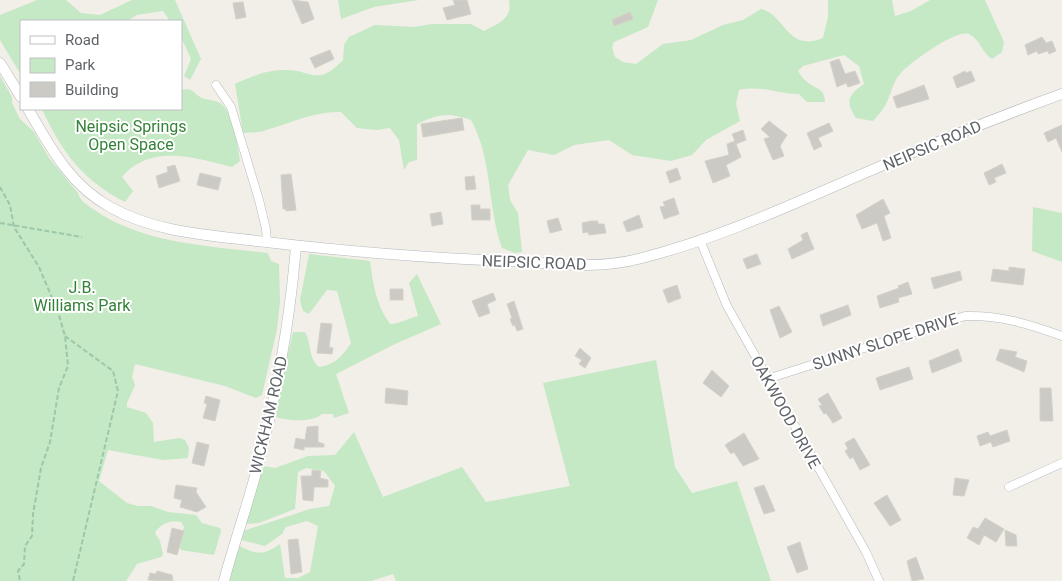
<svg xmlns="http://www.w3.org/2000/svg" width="1062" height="581" viewBox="0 0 1062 581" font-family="Roboto,sans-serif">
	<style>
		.green { fill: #c5e8c5 }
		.building { fill: #cccac5; stroke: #d6d1c6 }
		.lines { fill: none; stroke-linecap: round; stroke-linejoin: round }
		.minor-casing { stroke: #b5b8bc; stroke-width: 9 }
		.tertiary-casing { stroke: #b5b8bc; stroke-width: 11 }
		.path { stroke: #9cc7a9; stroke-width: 2; stroke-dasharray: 5 2.5; stroke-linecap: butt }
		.minor { stroke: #fff; stroke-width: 8 }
		.tertiary { stroke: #fff; stroke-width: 10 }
		.labels { text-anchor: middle; stroke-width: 4; stroke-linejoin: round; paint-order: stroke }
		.park-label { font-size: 16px; fill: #348238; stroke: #fff }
		.street-label { font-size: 16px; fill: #5f6368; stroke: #fff }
	</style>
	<rect width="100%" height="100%" fill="#f1efe8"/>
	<path class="green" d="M37,0H66L81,13L100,15L132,0H175L201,59L190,80L184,76L191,59L181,37V21H170L163,11L137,15L127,21H21V75L0,40V15Z
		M338,0H419L374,7L341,19Z
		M509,0H658L648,27L614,42L612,47L615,57L623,62L636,64L663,44L691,40L723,25L743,20L761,9C785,14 787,53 823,38L828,17V0H892L895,16L911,11L930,0H985L1004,42L1002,52L992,59C982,53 980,39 969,34C956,29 909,63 900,74C892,83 891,95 885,106C882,111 877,116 873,121L856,118C845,101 848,95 864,84L859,66L844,55L803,66L798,71C800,74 803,79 806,81C814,89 825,87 825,102H807L799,94C777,94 762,85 739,90L736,104L740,121L706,140L692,155L671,161L632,155L609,140L574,145L554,155L528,150L508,185L510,200L518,213L522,252L515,253L502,248C487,206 493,160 471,120C447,112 440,114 417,124V160L409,162L404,170L399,140L390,128L376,130L357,128L341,112C314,111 291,123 266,130C259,133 250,132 243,133L235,84C251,77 266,70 284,70C312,69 316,88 343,60L344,45L349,37L375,25L414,27L432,24H471L484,31C498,24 513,19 509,0Z
		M0,76L12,97V103L20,119L34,132L49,158L78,193C80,201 86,204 93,209C142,244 210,246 268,253L271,261L279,264L280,302L277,329L262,395L256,398L225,386L135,364L132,377L135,385L127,403V407L146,413L153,423L154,442L179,438L185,440L189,448L188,458L163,460L108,450L99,481L127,503L138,506H151L168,512L196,515L202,523L220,528L221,531L214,555L181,550L180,547L184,527L181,522C172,519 159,524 155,533L160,541L163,555L161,557L137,564L126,581H0Z
		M186,89C194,89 195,95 202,98C208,100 215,100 220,103C233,111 238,147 240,161L232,167C195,158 151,143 122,177L133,191L125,202C81,179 62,152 42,109H181V90Z
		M1033,207L1062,213V262L1032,251Z
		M309,254L370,261C373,284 376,305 390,324C400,324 408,318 418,316L409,283L417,274L441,324L395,344L336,374L349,413L334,418L333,414H322C312,423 285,421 274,416L293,332H305C312,345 308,358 319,367C334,365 343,356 351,343L337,291L327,290L309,314L303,311L300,300Z
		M656,360L675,467L692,493L737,481L771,581H396L393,574L371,581H229L238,545C257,555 262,556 280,544L285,578H298L310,572L318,526L307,521L286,527L282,534L265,546L241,540L243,531L310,509L329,506L335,486L324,471L306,468L298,472L295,509L259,523L245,524L263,466L275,468L308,456L335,455L354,432L383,497L462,467L486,502L570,486L543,383Z"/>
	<path class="building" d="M292,0L308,2L314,19L302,24Z
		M453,0H467L471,14L447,20L443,8L455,5Z
		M243,2L246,17L236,19L233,3Z
		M630,12L633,19L614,26L612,20Z
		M1042,37L1046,43L1052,41L1056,51L1049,54L1048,51L1038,54L1037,51L1028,55L1025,45Z
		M330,50L334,59L315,68L310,58Z
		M839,59L845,74L855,71L860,83L848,87L846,83L837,87L830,62Z
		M965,71L966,73L971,71L975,81L957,88L953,77Z
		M924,85L929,99L897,108L893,97Z
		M462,118L464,130L423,137L421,124Z
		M769,121L787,135L780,146L784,156L773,160L764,139L770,137L761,129Z
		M829,123L833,131L818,138L822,146L814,150L807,133Z
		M1062,125V152L1056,138L1048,142L1044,133Z
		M743,130L746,140L736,144L741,157L726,165L730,176L713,183L705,161L729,155L727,144L735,141L732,134Z
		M1002,164L1006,173L994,178L996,182L989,185L984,173Z
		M175,165L180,181L159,188L156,176L168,172L167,167Z
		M677,168L681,179L670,183L666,172Z
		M200,173L221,178L218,190L197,185Z
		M291,174L296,210L286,211V209H283L281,175Z
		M474,176L476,189L466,190L465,177Z
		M674,198L679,214L664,219L660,207L665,206L663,202Z
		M883,199L890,213L884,216L891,238L883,241L877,223L862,229L856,215Z
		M471,205H480V209H490V220H472Z
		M441,212L443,224L432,226L430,214Z
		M639,215L643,227L627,232L623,222Z
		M558,218L562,230L550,233L547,221Z
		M591,221H598V224H604L606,233L589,235L588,232L583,233L582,223Z
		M807,232L814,249L792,259L788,249L803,240L801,235Z
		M757,254L761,264L747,269L743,259Z
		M1009,267L1025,269L1023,285L991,281L993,269L1009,271Z
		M960,271L962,280L934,289L931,278Z
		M908,282L912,294L898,298L899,302L880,308L877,296L899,288L898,286Z
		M677,285L681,298L668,303L663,290Z
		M390,289H403V300H390Z
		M493,293L496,300L487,304L490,313L479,317L472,301Z
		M514,301L523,329L517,331L515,325L513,326L510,319L512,318L507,304Z
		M848,305L851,315L823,326L820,315Z
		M779,306L792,332L780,338L770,310Z
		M321,323L332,324L329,347L333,348L332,354L317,353Z
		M580,348L591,358L585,368L579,364L582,360L575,356Z
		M958,349L962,361L932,373L929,361Z
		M1000,349L1017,352L1015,357L1027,361L1024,372L996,360Z
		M909,367L913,379L880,390L876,378Z
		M712,370L729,386L721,397L703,383Z
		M386,388L408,391L407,405L385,403Z
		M1040,388H1051L1053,421H1040Z
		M828,393L842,418L833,423L826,413L824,414L819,406L822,405L818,399Z
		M206,396L220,400L215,421L203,418L207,404L204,403Z
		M318,426V442L324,444V447H304V450L294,448L296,438L305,440L307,427Z
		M1007,430L1010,441L993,447L991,442L980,446L977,436L988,432L990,436Z
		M744,433L759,459L743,466L734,452L731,454L725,445Z
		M854,438L870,465L860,470L853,457L850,459L845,451L848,449L845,443Z
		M197,442L209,445L204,466L192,463Z
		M312,470L321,471L320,478L328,480V487H314L313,501L303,500L301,476H312Z
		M955,478L969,480L964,496L953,495Z
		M176,485L197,488L196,492L206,507L197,512L180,507L182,500L174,498Z
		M764,485L775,511L764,514L754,488Z
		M887,495L901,520L890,526L874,503Z
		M985,518L1004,529L996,542L984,535L979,545L967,538L973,527L978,529Z
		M172,528L184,531L177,555L167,552Z
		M1005,530L1016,535L1017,546H1006Z
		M298,539L302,572L291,574L288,540Z
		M800,542L808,569L797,573L787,547Z
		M916,557L924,579L912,581L907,561Z
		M157,571L172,575L173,581L148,580L150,573L156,574Z"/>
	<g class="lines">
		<defs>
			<path id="minor" d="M216,85L231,107L259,200L266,229L267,242
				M700,240L727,306L866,552L879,581
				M767,379L965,316C1000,315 1029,324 1062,336
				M1009,487L1062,463"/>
			<path id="tertiary" d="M0,63L21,97
				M28,109C50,147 70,185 110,207C154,232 207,235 257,241C341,251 424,258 509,261C552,263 595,270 638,259C719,239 797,202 874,169C936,142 998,117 1062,94
				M224,581C235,539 250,499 260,457C278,388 290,317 296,247"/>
		</defs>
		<use href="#minor" class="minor-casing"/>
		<use href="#tertiary" class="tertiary-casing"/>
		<path class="path" d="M0,187L10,205L14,227L39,267L58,312L65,336L68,366L59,388L50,442L41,468L33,514L32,536L25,546L24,564L18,571L20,581
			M0,223L82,237
			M65,336L113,371L118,391L73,581"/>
		<use href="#minor" class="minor"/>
		<use href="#tertiary" class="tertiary"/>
	</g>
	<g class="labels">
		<g class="park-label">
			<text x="131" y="132">Neipsic Springs<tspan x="131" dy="18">Open Space</tspan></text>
			<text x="82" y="293">J.B.<tspan x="82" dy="18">Williams Park</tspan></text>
		</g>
		<g class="street-label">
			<text transform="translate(932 145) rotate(-23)" y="6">NEIPSIC ROAD</text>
			<text transform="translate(534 262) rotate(2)" y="6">NEIPSIC ROAD</text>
			<text transform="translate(885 341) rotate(-18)" y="6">SUNNY SLOPE DRIVE</text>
			<text transform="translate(786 412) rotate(61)" y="6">OAKWOOD DRIVE</text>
			<text transform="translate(268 415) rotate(-77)" y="6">WICKHAM ROAD</text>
		</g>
	</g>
	<rect x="20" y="20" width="162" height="90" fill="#ffffff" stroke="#bfc1c3"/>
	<rect x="30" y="36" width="25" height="8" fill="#ffffff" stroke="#bfc1c3"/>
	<text x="65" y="45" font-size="15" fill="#5f6368">Road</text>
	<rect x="30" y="58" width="25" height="15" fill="#c5e8c5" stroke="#bfc1c3"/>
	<text x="65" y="70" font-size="15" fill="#5f6368">Park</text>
	<rect x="30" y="82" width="25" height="15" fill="#cccac5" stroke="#bfc1c3"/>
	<text x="65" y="95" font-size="15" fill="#5f6368">Building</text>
</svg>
